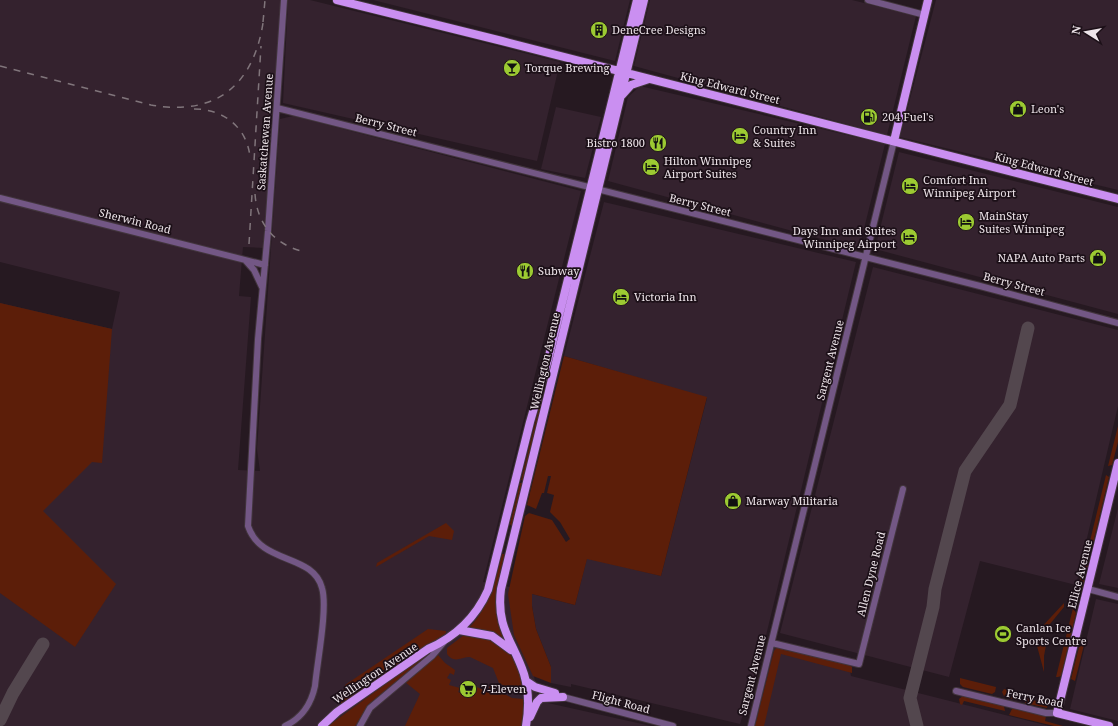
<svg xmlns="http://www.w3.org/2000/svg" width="1118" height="726" viewBox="0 0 1118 726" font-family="'Noto Serif',serif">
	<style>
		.built { fill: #34222e }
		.green { fill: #5c1e09 }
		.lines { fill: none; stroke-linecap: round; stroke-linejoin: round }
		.taxiway { stroke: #53474e; stroke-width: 13 }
		.minor-casing { stroke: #42353d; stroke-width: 8 }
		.major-casing { stroke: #42353d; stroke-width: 10 }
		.minor { stroke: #735785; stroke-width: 6 }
		.major { stroke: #ca8ff1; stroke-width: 8 }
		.rail { stroke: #80757b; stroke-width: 1.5; stroke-dasharray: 7 7; stroke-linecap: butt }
		.labels { text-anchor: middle; stroke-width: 3.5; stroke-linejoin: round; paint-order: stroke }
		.poi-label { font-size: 11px; fill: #ede4e9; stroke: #1c1018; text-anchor: start }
		.street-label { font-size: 11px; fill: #ede4e9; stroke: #1c1018 }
	</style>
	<rect width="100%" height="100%" fill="#261921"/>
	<path class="built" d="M0,0H281L264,248L243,247L239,296L251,297L238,470L260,471L257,449L280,119L293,116L581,191L483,582L516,588L539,701L651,726H0V303L112,329L120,292L0,262Z
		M288,0H310L560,62L537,161L283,103Z
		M373,0H630L615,61Z
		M650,0H852L916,16L887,135L634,66Z
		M936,0H1118V190L900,137Z
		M640,86L885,144L859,249L608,181L628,97Z
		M556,107L601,117L585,178L541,169Z
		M899,152L1118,207V314L875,249Z
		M604,202L856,262L763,648L740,724L571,684V687L551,683V667L536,629L532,606V594L575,605L587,558L661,576L707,398L564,356Z
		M873,267L1118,330V406L1076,585L980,561L949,677L780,633Z
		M1118,508V588L1099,584Z
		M1096,599L1118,604V721L1070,709Z
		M774,647L843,663L849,666L851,676L1049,726H755Z"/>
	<path class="green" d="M0,303L112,329L102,463L92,462L43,511L116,584L75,647L0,593Z
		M564,356L707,397L661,576L587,559L575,605L532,594V606L536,629L551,667V683L533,676L514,635L508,594L525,516L529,513L552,520L566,542L570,539L560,522L550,512L554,495L547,493L551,476H548L544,493H542L536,509L527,505Z
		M550,363H552L524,481L521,480Z
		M1118,426V442L1112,465L1108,466Z
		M1106,475L1109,477L1093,543L1089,545Z
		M520,483H523L512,527L510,524Z
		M446,523L454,531L452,540L429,536L376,567L377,563Z
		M502,554H504L501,630L503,640L469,628C489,607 495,582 502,554Z
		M1086,555L1089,559L1081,593L1077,592Z
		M1064,603V607L1045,630H1039Z
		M1073,608L1076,613L1061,676L1058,677H1056Z
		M428,629L446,631V633L341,704L340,702L345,685Z
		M464,635C472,636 483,635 490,638C510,646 518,666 523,686L521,690L513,691L499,683L493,668L470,657C461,657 454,664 447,654V648Z
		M1047,640L1044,656V672L1037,646L1041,645L1040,641Z
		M1084,645L1075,681L1071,679L1079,647Z
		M777,647L848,664L852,667V673L781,654L764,726H755L774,651Z
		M431,651L432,652L369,704L355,726H328Z
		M438,655L445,663L455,670L454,675L450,673L447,678L451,680L449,685L460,688L458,692L472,697L477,687L487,692L490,686L512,698L523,699L525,703L522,726H405L420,694L405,682Z
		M960,678L996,687L995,692L992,694L963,687L960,684Z
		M1004,689L1015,692L1019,699L1016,700L1004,696L1002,692Z
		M964,695L1004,706L1005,711L964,701L962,705L960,704L959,699Z
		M1025,698L1048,704L1047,708L1025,703Z
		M1015,708L1046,716L1045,721L1063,726H1054L1009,715L1012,709Z"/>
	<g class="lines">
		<path class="taxiway" d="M0,720L13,693L43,644
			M917,726L910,698L933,607L935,589L965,471L1010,405L1028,328"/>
		<defs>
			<path id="minor" d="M284,0L268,231L258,339L248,526C261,565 313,553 322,588C328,608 317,663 315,686C311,705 302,718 285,726
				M868,0L925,15
				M277,108L980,286L1118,323
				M0,198L265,265
				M246,261L254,270L262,287
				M1088,589L1118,597
				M772,643L859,664L903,489
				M956,691L1046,713H1057
				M563,697L673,726
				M360,726L370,708L432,656L444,642
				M751,726L894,141"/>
			<path id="major" d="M337,0L502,41L1118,199
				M622,95L631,85L649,79
				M894,141L928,0
				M459,630L492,636L511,650
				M526,681L535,687L555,693
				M530,717L537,702L541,698L563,697
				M322,726L337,712L428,649C455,637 476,617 488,590L530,422L548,360L637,0
				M526,726C529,709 529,691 524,674C513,641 496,628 501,589L644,0
				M1109,726L1057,713L1118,463"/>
		</defs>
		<use href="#minor" class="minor-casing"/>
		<use href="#major" class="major-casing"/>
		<use href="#minor" class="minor"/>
		<use href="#major" class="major"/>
		<path class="rail" d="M263,22L265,0
			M0,66L151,105C219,117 256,82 264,16
			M194,109C223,109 247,127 250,157
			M255,194C257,223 273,243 301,251
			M249,244L261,46"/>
	</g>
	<defs>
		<symbol id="building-disc" viewBox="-11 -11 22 22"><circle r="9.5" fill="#9cca32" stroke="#1c1018"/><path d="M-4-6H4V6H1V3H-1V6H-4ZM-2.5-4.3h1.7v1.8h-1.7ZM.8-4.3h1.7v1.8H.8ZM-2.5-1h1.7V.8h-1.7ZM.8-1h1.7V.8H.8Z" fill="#111"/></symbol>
		<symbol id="bar-disc" viewBox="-11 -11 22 22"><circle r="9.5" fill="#9cca32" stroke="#1c1018"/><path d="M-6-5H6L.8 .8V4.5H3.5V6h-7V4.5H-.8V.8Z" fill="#111"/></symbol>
		<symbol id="shop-disc" viewBox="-11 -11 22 22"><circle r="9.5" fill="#9cca32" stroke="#1c1018"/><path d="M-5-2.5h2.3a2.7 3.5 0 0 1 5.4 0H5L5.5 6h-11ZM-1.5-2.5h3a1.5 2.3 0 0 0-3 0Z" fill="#111"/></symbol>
		<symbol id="fuel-disc" viewBox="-11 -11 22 22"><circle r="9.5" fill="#9cca32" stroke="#1c1018"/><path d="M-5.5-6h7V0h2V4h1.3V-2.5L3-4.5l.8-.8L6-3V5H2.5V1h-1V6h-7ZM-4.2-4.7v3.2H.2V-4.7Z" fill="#111"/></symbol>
		<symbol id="hotel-disc" viewBox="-11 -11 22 22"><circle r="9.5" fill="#9cca32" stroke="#1c1018"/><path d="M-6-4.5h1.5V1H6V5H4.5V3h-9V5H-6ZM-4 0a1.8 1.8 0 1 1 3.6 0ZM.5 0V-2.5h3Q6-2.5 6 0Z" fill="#111"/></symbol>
		<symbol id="restaurant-disc" viewBox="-11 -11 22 22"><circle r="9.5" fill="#9cca32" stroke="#1c1018"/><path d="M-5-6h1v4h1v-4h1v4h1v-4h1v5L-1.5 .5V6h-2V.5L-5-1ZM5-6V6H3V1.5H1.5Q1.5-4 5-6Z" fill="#111"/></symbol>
		<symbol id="stadium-disc" viewBox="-11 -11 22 22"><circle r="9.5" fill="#9cca32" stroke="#1c1018"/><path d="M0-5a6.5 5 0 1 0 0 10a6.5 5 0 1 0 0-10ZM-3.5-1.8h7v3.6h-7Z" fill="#111"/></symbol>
		<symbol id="supermarket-disc" viewBox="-11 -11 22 22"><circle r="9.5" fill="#9cca32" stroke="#1c1018"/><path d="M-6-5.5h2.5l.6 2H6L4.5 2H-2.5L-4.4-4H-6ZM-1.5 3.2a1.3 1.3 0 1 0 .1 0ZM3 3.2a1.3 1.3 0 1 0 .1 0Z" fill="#111"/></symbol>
	</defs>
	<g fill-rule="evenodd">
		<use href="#building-disc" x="589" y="20" width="20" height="20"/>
		<use href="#bar-disc" x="502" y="58" width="20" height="20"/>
		<use href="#shop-disc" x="1008" y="99" width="20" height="20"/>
		<use href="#fuel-disc" x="859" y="107" width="20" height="20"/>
		<use href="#hotel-disc" x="730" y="126" width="20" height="20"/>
		<use href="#restaurant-disc" x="648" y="133" width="20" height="20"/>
		<use href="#hotel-disc" x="641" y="157" width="20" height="20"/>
		<use href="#hotel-disc" x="900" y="176" width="20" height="20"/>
		<use href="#hotel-disc" x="956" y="212" width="20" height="20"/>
		<use href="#hotel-disc" x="899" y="227" width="20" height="20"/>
		<use href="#shop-disc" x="1088" y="248" width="20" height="20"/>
		<use href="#restaurant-disc" x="515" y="261" width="20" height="20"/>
		<use href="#hotel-disc" x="611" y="287" width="20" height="20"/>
		<use href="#shop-disc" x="723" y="491" width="20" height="20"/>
		<use href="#stadium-disc" x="993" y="624" width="20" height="20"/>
		<use href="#supermarket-disc" x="458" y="679" width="20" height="20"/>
	</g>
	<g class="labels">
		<g class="poi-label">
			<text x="612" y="34">DeneCree Designs</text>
			<text x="525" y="72">Torque Brewing</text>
			<text x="1031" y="113">Leon's</text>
			<text x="882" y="121">204 Fuel's</text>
			<text x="753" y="134">Country Inn<tspan x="753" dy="13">&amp; Suites</tspan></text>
			<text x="645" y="147" text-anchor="end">Bistro 1800</text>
			<text x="664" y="165">Hilton Winnipeg<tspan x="664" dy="13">Airport Suites</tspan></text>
			<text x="923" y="184">Comfort Inn<tspan x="923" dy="13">Winnipeg Airport</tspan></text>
			<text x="979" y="220">MainStay<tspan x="979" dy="13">Suites Winnipeg</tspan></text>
			<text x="896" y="235" text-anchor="end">Days Inn and Suites<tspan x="896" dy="13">Winnipeg Airport</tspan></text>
			<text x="1085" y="262" text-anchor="end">NAPA Auto Parts</text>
			<text x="538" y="275">Subway</text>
			<text x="634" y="301">Victoria Inn</text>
			<text x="746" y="505">Marway Militaria</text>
			<text x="1016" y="632">Canlan Ice<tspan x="1016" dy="13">Sports Centre</tspan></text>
			<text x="481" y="693">7-Eleven</text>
		</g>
		<g class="street-label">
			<text transform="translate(730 88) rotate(14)" y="4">King Edward Street</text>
			<text transform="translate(386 125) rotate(14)" y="4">Berry Street</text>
			<text transform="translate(265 132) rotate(-86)" y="4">Saskatchewan Avenue</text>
			<text transform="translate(1044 169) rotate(15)" y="4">King Edward Street</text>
			<text transform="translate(700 205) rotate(14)" y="4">Berry Street</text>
			<text transform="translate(135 221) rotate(14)" y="4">Sherwin Road</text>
			<text transform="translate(1014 284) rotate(15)" y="4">Berry Street</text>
			<text transform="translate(830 360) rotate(-76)" y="4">Sargent Avenue</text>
			<text transform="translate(545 361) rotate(-77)" y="4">Wellington Avenue</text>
			<text transform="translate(871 574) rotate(-76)" y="4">Allen Dyne Road</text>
			<text transform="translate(1080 574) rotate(-76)" y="4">Ellice Avenue</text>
			<text transform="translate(375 673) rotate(-34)" y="4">Wellington Avenue</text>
			<text transform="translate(752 675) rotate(-76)" y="4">Sargent Avenue</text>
			<text transform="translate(1035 698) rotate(11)" y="4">Ferry Road</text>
			<text transform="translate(621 702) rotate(15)" y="4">Flight Road</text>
		</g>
	</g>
	<g transform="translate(1086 32) rotate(281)" stroke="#1c1018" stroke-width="3" paint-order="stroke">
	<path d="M0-3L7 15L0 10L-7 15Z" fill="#ede4e9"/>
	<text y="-6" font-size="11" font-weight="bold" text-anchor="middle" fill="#ede4e9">N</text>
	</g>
</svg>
